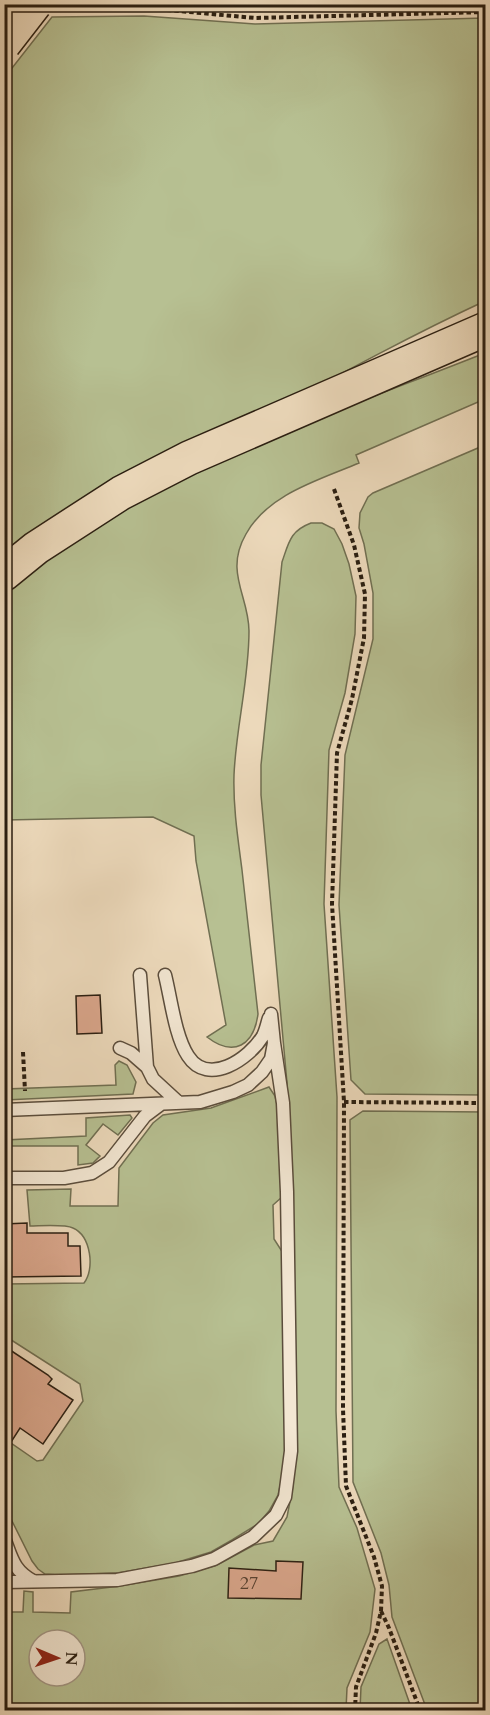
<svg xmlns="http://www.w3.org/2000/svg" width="490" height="1715" viewBox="0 0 490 1715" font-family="Cardo,serif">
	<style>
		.green { fill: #b7c092; stroke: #706f52; stroke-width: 1.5; fill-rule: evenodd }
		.building { fill: #dba78d; stroke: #2a1e11; stroke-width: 1.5 }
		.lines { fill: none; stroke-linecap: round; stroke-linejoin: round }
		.lane-casing { stroke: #5b4d3c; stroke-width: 15 }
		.highway-casing { stroke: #2a1e11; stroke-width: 36 }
		.path { stroke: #2a1e11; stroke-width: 4; stroke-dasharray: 4.5 3; stroke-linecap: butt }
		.lane { stroke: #f3e7d3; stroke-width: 12 }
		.highway { stroke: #eddabc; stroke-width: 33 }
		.highway-bridge-casing { stroke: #2a1e11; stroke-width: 36; stroke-linecap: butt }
		.highway-bridge { stroke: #eddabc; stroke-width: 33 }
		.labels { text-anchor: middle; stroke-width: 6; stroke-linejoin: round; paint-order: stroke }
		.number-label { font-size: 18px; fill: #564030 }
	</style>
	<rect width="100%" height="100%" fill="#eddabc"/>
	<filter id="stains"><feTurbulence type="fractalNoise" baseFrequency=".00333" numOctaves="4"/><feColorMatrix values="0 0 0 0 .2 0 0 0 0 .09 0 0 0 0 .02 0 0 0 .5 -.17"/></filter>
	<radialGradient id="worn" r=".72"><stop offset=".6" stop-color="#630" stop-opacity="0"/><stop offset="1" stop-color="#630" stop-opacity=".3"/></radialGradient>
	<path class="green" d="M485,4L253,10L184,5V4Z
		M144,16L255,24L485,18V301C414,334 344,372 274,410C184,458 94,506 5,554V77L52,17Z
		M485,353V399L356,455L359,463C319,480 268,494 246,534C224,572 249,596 249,631C249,680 236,727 234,775C233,807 238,839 242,870C247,918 253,966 258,1014C254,1045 234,1058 207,1037L226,1025L196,861L194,836L153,817L5,820L4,593C30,572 56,551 84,533C209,454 349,407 485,353Z
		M485,445V1095L365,1094L351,1080L339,905L345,755L373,639V593L364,544L359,528L360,513L368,497L373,493Z
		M311,523H322L334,529L342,544L349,564L356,596L355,634L345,693L329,750L324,904L337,1097L336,1411L339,1487L357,1528L375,1589L370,1632L347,1688L346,1710H5V1612H23L24,1591L33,1592V1612L70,1613L71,1592L120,1586L179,1576L217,1565L254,1545L273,1541L287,1517L293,1486L295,1451L292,1188L287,1083L261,795V765L282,562C289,542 290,531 311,523ZM39,1640H75V1676H39Z
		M119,1061L127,1065L136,1082L133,1094L5,1100V1089L116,1085L115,1065Z
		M269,1087L275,1096L277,1105L282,1197L273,1205L274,1239L283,1253L285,1449L283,1474L278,1495L269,1511L258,1524L232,1540L211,1552L175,1563L117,1573L58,1575L45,1574L38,1569L32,1561L5,1507V1439L37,1461L43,1460L83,1401L80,1384L5,1336V1284L84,1283C95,1269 91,1236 73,1228C65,1224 40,1226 30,1226L27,1190L71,1189L70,1206H118L119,1168L153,1123L163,1115L211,1108Z
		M363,1111L485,1112V1710H427L392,1617L389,1585L381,1553L353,1482L350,1120Z
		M130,1115L132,1118L118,1135L103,1124L86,1145L100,1156L93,1163L78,1165V1146H5V1140L86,1136V1118Z
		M387,1639L412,1710H360L361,1687L379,1644Z"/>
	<path class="building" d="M100,995L102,1033L77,1034L76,996Z
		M27,1223V1233H68V1246H80L81,1276L4,1277V1224Z
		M4,1346L48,1375L52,1379L48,1384L73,1400L43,1444L20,1428L4,1453Z
		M276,1561L303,1562L301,1599L228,1598L229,1568L276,1571Z"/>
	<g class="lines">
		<defs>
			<path id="lane" d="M140,975L147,1067
				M165,975C171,999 175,1036 188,1056C208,1087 249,1059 263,1036C266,1030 267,1024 269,1018
				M120,1048L131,1053L147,1067L153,1079L178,1102
				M4,1110L200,1102L233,1092L248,1085L262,1072L271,1059L274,1043L271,1014
				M4,1178H64L92,1173L109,1162L145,1116L161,1104
				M4,1538C12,1558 13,1570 33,1581
				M4,1582L117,1580L192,1566L214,1559L253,1537L276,1515L285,1497L291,1451L287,1192L283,1103L274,1043"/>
			<path id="highway" d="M4,574L36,548L121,493L189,458L486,329"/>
		</defs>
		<use href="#lane" class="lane-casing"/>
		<use href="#highway" class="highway-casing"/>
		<path class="path" d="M62,10L146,8L255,18L486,12
			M334,489L354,545L365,594L364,638L352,699L337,753L332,904L344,1102L343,1409L346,1486L374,1557L382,1586L381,1611L376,1633L356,1687L355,1710
			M23,1052L25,1091
			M344,1102L486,1103
			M381,1611L389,1628L420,1710"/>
		<use href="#lane" class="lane"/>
		<use href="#highway" class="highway"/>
		<defs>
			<path id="highway-bridge" d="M4,44L35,4"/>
		</defs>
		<use href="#highway-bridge" class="highway-bridge-casing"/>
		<use href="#highway-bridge" class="highway-bridge"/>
	</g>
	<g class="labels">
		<g class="number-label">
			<text x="249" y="1589">27</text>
		</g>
	</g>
	<rect width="490" height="1715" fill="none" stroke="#eddabc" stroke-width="24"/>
	<rect x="6" y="6" width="478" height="1703" fill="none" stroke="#2a1e11" stroke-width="3"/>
	<rect x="12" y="12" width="466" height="1691" fill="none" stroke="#2a1e11" stroke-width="1.5"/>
	<g transform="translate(57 1658) rotate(92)"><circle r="28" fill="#f3e7d3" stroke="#a39785" stroke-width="1.5"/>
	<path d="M0-4.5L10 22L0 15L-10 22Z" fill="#8f2418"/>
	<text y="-9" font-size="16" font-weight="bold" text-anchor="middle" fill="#2a1e11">N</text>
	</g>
	<rect width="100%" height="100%" filter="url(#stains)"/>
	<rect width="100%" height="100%" fill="url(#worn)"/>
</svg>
